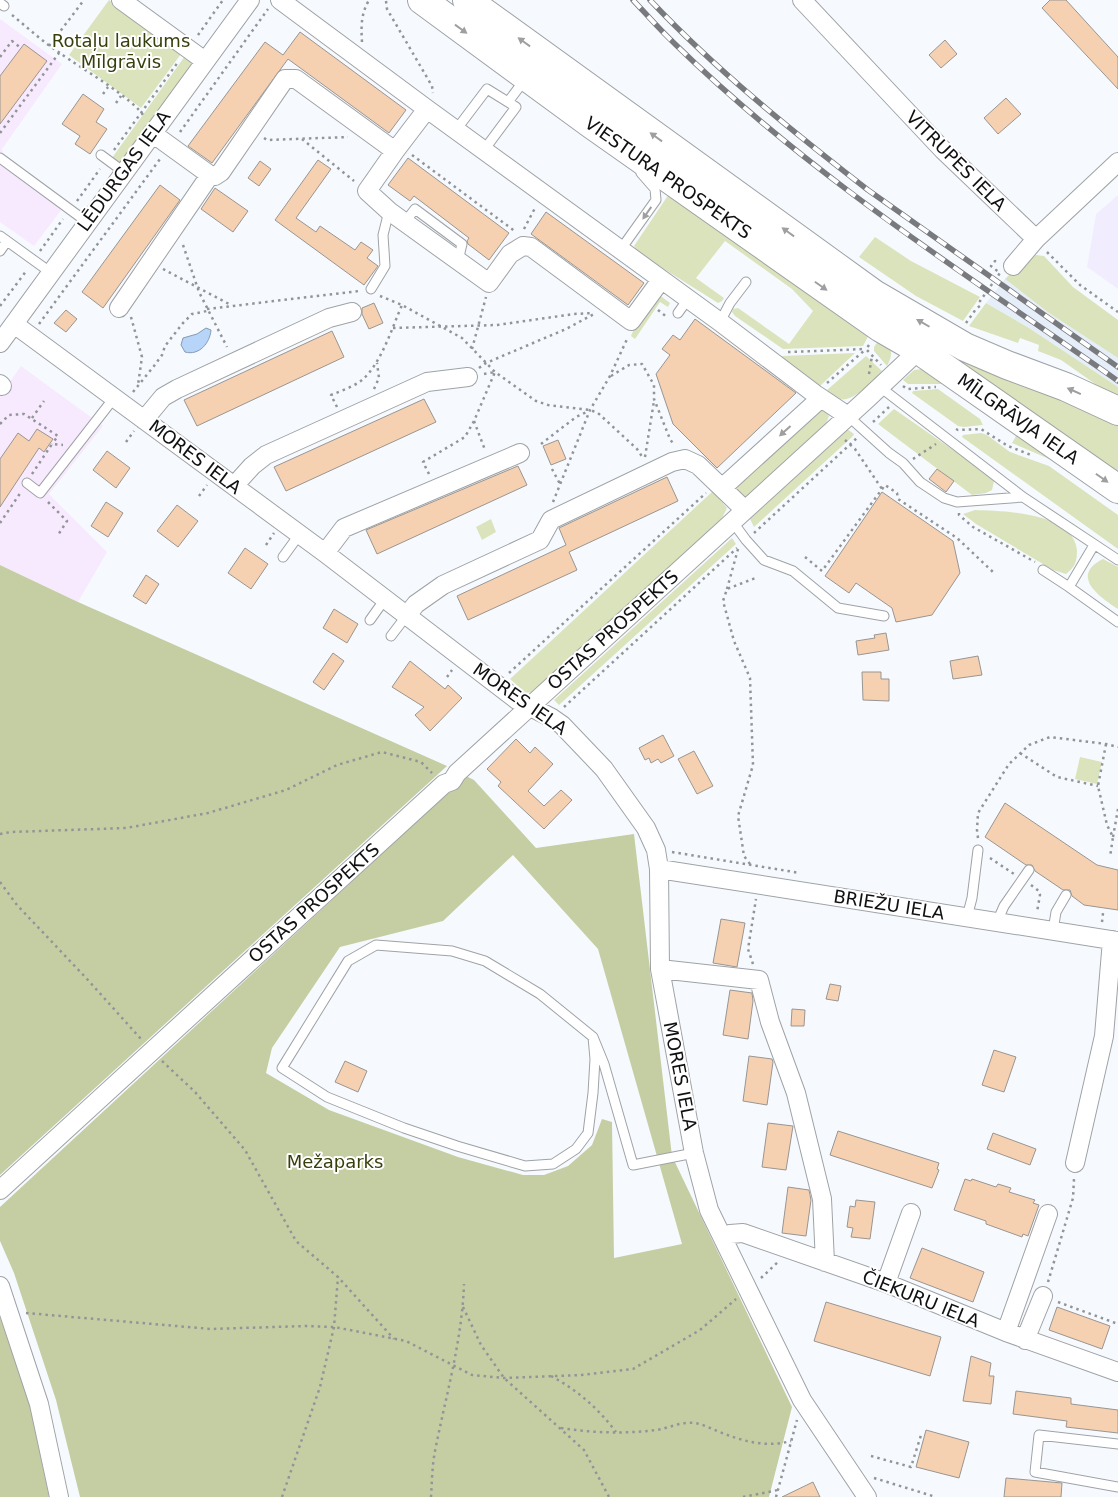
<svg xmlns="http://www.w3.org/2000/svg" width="1118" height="1497" viewBox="0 0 1118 1497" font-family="'DejaVu Sans',sans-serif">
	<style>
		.built { fill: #e6eff9 }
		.industrial { fill: #f2edfe }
		.education { fill: #f8eafe }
		.green { fill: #dbe3bc }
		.forest { fill: #c5cea3; fill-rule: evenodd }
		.water { fill: #b7d5f8; stroke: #859ab3 }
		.building { fill: #f5d1b1; stroke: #999592 }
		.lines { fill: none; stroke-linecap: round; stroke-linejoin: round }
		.lane-casing { stroke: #9fa3a6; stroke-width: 11 }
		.street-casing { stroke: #9fa3a6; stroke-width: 20 }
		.primary-casing { stroke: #9fa3a6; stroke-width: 30 }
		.path { stroke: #929598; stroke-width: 2.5; stroke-dasharray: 2.5 4; stroke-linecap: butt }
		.lane { stroke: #fff; stroke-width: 9 }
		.street { stroke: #fff; stroke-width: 18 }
		.primary { stroke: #fff; stroke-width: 28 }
		.rail-casing { stroke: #787a7d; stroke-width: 5.5 }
		.rail { stroke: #fff; stroke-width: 4; stroke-dasharray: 11; stroke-linecap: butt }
		.oneway { fill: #9f9fa0 }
		.labels { text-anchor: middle; stroke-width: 4; stroke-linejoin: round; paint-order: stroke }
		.park-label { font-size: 18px; fill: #383f0d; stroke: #fff }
		.street-label { font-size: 18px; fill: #0f1011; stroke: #fff }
	</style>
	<rect width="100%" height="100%" fill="#f6faff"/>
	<path class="built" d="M1005,279L1049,313L1118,358V387L1029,328L986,303Z"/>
	<path class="industrial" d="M1118,195V289L1087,267L1096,214Z"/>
	<path class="education" d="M0,19L62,64L2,149L4,156L68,201L34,246L0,222Z
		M21,366L103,426L49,494L107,552L78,602L0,565V396Z"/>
	<path class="green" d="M109,0L181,54L141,108L69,55Z
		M185,56L192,58V64L121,164L112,158Z
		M671,191L871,331L863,346L783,349L735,316L732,312L733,309L738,308L789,344L813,311L792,289L725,241L696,278L724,298L722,301L718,303L637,252L634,246Z
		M875,237L911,261L980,297L963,321L916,296L859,257Z
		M1036,255L1044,256L1073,287L1118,320V358L1049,313L1005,279L1028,257Z
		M658,294L670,303L668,307L660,302L635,339L631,336L634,329Z
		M986,303L1029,328L1118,387V400L1061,360L1038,351L1039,345L1020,338L1018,343L969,326Z
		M893,318L1118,423V471L1078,449Z
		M881,337C892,345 894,354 887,366L874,351V347Z
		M855,353L820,386L781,358L782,356Z
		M866,356L882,371C873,380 853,403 840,399C836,398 831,393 827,390Z
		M922,369L956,387L976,407L943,384H908L903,380L914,370Z
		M938,389L980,419L983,425L964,427L958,426L912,393L913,391Z
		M818,408L823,409L829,416L826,424L743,500L733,493V485Z
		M894,409L992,477L994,481L992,490L986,493L972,495L878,424Z
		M847,429L854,434L853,436L754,527L750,519Z
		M981,433L987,435L1010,452L1049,466L1118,515V549L962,437L963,435Z
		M1016,436L1021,437L1118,498V505L1054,461L1012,443Z
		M713,491L727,508L722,518L533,692L526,693L510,679Z
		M975,510C1004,511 1073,512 1077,550C1077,562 1075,567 1066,574L1053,570L976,524L963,514Z
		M491,519L496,532L482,540L476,527Z
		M732,538L736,544L559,705L554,700Z
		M1103,559L1118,567V609C1100,597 1069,576 1103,559Z
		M1080,757L1102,762L1097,784L1075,779Z"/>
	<path class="forest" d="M0,565L78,602L447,766L0,1175Z
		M466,776L474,780L536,848L634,834L672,1156L792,1407L769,1497H80L56,1400L14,1273L0,1241V1207ZM513,855L598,949L682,1244L614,1258L612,1122L602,1119L592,1145L568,1166L544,1175H523L458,1157L329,1110L266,1073L272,1048L340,947L443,921Z
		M0,1317L29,1401L49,1497H0Z"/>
	<path class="water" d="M206,328L211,330C210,343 199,356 185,352L181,345L183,338L197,334Z"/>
	<path class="building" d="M1050,0H1066L1118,57V89L1042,8Z
		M300,32L406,110L389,133L288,59L212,163L188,146L265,42L283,55Z
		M945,40L957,54L941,68L929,55Z
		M24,44L47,61L0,124V76Z
		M83,94L104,109L96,122L107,129L90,154L75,144L80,136L62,124Z
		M1006,98L1021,114L998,134L984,118Z
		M408,158L509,233L489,260L468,244L467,241L469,238L414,196L410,201L388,185Z
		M318,160L331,169L296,218L316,232L320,226L355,250L361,242L373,250L367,258L378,266L364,285L275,220Z
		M260,161L271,169L259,186L248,178Z
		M160,185L180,200L103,308L82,292Z
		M215,188L248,211L233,232L201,209Z
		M546,212L644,283L628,305L531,234Z
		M374,303L383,323L369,329L362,314V308Z
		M66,310L77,319L66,332L54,323Z
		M695,319L796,393L717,468L673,424L656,374L670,355L662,349L673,335L680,340Z
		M332,331L344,357L197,426L184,400Z
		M424,399L436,422L286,491L274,467Z
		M37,429L53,439L44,452L39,448L0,507V459L18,433L29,441Z
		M558,440L566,459L551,465L543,446Z
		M107,451L130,468L116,488L93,470Z
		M518,466L527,485L377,554L366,530Z
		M937,469L954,481L946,492L929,479Z
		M667,477L678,501L569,552L577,570L468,620L457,596L566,545L559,528Z
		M882,492L953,541L960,573L932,615L896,622L892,608L856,583L849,593L825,576Z
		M106,502L123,513L108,537L91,526Z
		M177,505L198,521L178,547L157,531Z
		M245,548L268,564L251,589L228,573Z
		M146,575L159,584L146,604L133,596Z
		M334,609L358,624L347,643L323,628Z
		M886,633L889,650L858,655L856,641L875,638L874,635Z
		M333,653L344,661L324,690L313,682Z
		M978,656L982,675L953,679L950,661Z
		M410,661L445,689L448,685L462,698L430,731L415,715L424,707L392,687Z
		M862,672H881V679H889V701L863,700Z
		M663,735L674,756L661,763L658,759L651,763L649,758L645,760L639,748Z
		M516,739L530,753L535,747L553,764L528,791L544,806L561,790L572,800L544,829L498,786L501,782L487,769Z
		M694,751L713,786L697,794L678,759Z
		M1005,803L1097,865L1118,870V910L1084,905L1072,896L1070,890H1063L1035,871L1032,865H1026L985,837Z
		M721,919L745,923L737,967L713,963Z
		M830,984L841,986L838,1001L826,999Z
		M730,990L752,993L753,1001L748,1039L723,1035Z
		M792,1009L805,1010L804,1026H791Z
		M994,1050L1016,1057L1004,1092L982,1085Z
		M749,1056L772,1059L773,1062L767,1105L743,1101Z
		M345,1061L367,1071L358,1092L335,1082Z
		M768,1123L793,1126L786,1170L762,1167Z
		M838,1131L939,1163L937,1169L939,1170L932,1188L830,1155Z
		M993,1133L1036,1149L1030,1165L987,1149Z
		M965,1179L971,1181L972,1179L996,1187L998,1184L1011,1188L1009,1192L1035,1200L1033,1203L1039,1205L1028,1236L1023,1234L1022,1237L986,1224V1221L954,1210Z
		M788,1187L809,1190L811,1200L806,1236L782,1233Z
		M856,1200L875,1202L870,1239L851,1237L853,1228L847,1227L850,1206L855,1207Z
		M922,1248L984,1272L973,1302L910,1278Z
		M826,1302L941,1337L930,1376L814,1341Z
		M1057,1307L1110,1326L1102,1349L1049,1330Z
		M971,1356L991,1363L989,1376H994L991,1404L963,1401Z
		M1016,1391L1071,1398V1404L1118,1410V1433L1066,1427L1067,1421L1013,1414Z
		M926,1430L969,1442L959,1478L916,1467Z
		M1006,1478L1062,1483L1061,1497H1004Z
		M813,1482L820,1497H782Z"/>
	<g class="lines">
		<defs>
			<path id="lane" d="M0,3L4,6
				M508,102L526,78
				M456,130L487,89L516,107L484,150
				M101,155L124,172
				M0,158L87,222
				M405,222L415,209L462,244L458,261
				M0,236L50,272
				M621,249L656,200L655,189L641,173
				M0,251L7,241
				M371,289L385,266L383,235L389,211
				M678,313L688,299
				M720,322L730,303L746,282
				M880,387L1023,497
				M848,416L889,453L903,463L920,482L944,498L957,502L1023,497L1118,560
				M27,483L40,493L114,398
				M732,521L746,540L764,560L793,571L838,608L884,616
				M1094,545L1069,587L1118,622
				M283,557L299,535
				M1043,570L1069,587
				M370,620L385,599
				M391,636L407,615
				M967,917L972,898L978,850
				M997,922L1004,906L1029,870
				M1053,931L1056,912L1066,895
				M593,1037L595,1059L593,1093L588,1133L576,1149L553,1164L525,1166L457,1146L404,1128L327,1097L282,1068L348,961L376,945L452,951L485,961L540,994L593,1037L604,1064L633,1165L694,1153
				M1118,1444L1039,1435L1035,1472L1118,1487"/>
			<path id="street" d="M121,0L205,61
				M280,0L427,109L720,322L815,394L848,416
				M802,0L943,150L1036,239
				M152,133L210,175L215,176L221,172L285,79H296L395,151L367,191L389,211L489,283L510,254L523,246L531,247L631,321L661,280
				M395,151L427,109
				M1013,266L1036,239L1118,162
				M119,308L210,175
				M14,324L325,553L517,700L552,718L562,725L604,769L646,828L656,850L659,869L660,969L694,1153L709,1210L802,1400L867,1497
				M0,343L250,0
				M0,384L2,386
				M144,420L163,397L177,389L329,318L352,312
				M234,486L252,466L266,455L427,382L468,377
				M722,488L821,398
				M325,553L344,528L520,453
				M407,615L416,604L443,585L540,540L551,520L672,462L685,459L698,465L745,510
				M659,869L1118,941
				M660,969L759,980L770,1022L796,1093L822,1199L825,1262
				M1075,1163L1104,1036L1112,940
				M0,1190L444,784L452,781L457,773L867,399L919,350
				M723,1237L730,1234L743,1233L886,1283L1006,1332L1118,1372
				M886,1283L911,1213
				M0,1286L39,1404L59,1497
				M1006,1332L1048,1214
				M1025,1340L1043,1296"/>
			<path id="primary" d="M422,0L591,124L881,328L919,350L1118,489
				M467,0L874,294L965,347L1007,365L1066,387L1118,411"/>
		</defs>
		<use href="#lane" class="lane-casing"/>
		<use href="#street" class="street-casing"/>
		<use href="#primary" class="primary-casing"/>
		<path class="path" d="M386,1L387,9L432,86L433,93
			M12,15C28,28 43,42 60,53C80,68 134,98 145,118
			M198,35L223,0
			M362,42C361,26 361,14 369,0
			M49,46L84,0
			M0,57L12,41L21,48
			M103,94L108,87
			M116,103L121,96
			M180,132L268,9
			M0,133L59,53
			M264,138L267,140L348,137
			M302,139L354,181
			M114,150L178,62
			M412,155L516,232
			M77,201L100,169
			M524,229L535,208
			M183,245L199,292L227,347
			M40,251L63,219
			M1047,252L1080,285L1118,312
			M163,269L229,304
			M380,296L402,305L462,338L495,372L536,401L548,405L590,410L598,413L637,449L643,458
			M0,306L27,270
			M207,309L359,291
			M658,310L668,318
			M131,317L142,357L138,385
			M966,323L976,309L980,306V301L1000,273L991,266L995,261L997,263
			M39,324L160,159
			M393,328L497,325L574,314L593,313
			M869,345L866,349L881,365
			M472,349L486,297
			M788,352L865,349
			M479,368L486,363L566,329L594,314
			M484,374L495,372
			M869,374L872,356
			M611,376L629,365L642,364L654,385V399L670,439L674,445
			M827,383L866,349
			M903,386L907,389L936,387
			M374,389L379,378L377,363
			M133,392L154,366L162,355L165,346L183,323L192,314L207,311
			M337,407L331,395C341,391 353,387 362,380C381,364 392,328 402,305
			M32,418L44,401
			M474,421L485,450
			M873,422L889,407
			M0,424L9,415L24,414L58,436L52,444
			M956,429L958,430L981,429L1008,446L1031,455
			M845,440L855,449L882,489
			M126,442L134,431
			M541,444L576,417L589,411
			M645,457L654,401
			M913,459L936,444
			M552,469L560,484
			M32,474L52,444L63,445
			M429,474L423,462L465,437L474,421L495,372
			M199,496L207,485
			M48,502L67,521L58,535
			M553,502L590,410L610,376L628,337
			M959,513V515L973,527L1035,562
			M0,523L21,492
			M754,533L857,438
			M266,545L274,533
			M805,557L822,571L885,485L897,493L898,499L957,538L993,572
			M727,589L738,549
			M509,673L706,493
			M447,677L452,670
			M564,707L737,548
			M1106,744L1098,786L1107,825L1113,837L1110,857
			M1020,753L1057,777L1098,786
			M0,834L11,832L126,828L208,813L286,790L337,765L382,752L421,762L432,773
			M1113,837L1118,809
			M978,838L977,830L978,813L1009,764L1029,745L1050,737L1106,744L1118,747
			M672,852L800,873
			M990,858L1014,874
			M750,864L744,856L738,816L753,765L750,678L734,641L723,601L727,589L758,577
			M0,882L17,905L87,979L141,1039
			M1031,885L1039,891L1040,895L1037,912
			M1102,922L1103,913
			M753,964L748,949L756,899
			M162,1061L195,1092L245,1150L296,1241L338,1277L394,1339
			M761,1278L779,1261
			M1048,1282L1073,1198L1074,1179
			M1058,1302L1118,1324
			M463,1307L481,1345L504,1378L584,1450L609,1497
			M26,1313L211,1329L305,1326L334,1327L406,1341L472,1375L504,1378L581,1375L633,1369L700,1330L736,1299
			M551,1376C577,1390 598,1408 616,1432
			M561,1428C593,1433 625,1434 657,1430C669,1428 682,1421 695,1423C702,1424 710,1428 717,1431C742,1441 765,1448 791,1441
			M871,1456L911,1467L922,1432
			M874,1478L936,1497
			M282,1497L320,1387L334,1327L338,1277
			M431,1497C432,1482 432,1466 435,1451C446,1395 462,1341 464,1284
			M743,1497L778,1490
			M776,1497L797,1420"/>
		<use href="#lane" class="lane"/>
		<use href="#street" class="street"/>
		<use href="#primary" class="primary"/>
		<defs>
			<path id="rail" d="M633,0C647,15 660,30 675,44C808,174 967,275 1118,381
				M650,0C716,70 792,131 868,190L1118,367"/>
		</defs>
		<use href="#rail" class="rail-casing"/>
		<use href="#rail" class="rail"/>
	</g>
	<defs><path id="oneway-solid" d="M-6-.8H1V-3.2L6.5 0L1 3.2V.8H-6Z" transform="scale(1.25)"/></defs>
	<g class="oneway">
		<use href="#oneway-solid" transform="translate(461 29) rotate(36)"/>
		<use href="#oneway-solid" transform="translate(524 42) rotate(-144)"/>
		<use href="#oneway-solid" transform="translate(656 137) rotate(-144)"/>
		<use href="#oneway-solid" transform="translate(647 213) rotate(125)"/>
		<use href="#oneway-solid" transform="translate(788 232) rotate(-144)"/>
		<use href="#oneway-solid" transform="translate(821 286) rotate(35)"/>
		<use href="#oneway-solid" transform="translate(923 323) rotate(-150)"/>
		<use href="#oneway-solid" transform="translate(1074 391) rotate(-156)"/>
		<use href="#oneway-solid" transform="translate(785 431) rotate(138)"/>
		<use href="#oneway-solid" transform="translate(1102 478) rotate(35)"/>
	</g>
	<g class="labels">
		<g class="park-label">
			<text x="121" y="47">Rotaļu laukums<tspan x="121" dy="21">Mīlgrāvis</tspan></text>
			<text x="335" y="1168">Mežaparks</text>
		</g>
		<g class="street-label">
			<text transform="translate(956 161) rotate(45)" y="6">VITRUPES IELA</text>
			<text transform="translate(124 171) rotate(-54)" y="6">LĒDURGAS IELA</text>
			<text transform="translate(668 178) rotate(35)" y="6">VIESTURA PROSPEKTS</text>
			<text transform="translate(1018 419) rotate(35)" y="6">MĪLGRĀVJA IELA</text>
			<text transform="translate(195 457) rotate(37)" y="6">MORES IELA</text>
			<text transform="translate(613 630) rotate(-42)" y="6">OSTAS PROSPEKTS</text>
			<text transform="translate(520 699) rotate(35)" y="6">MORES IELA</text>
			<text transform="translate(314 903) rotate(-42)" y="6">OSTAS PROSPEKTS</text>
			<text transform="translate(889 905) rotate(9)" y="6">BRIEŽU IELA</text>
			<text transform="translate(680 1076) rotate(79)" y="6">MORES IELA</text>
			<text transform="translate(921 1299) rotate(22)" y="6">ČIEKURU IELA</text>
		</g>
	</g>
</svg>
